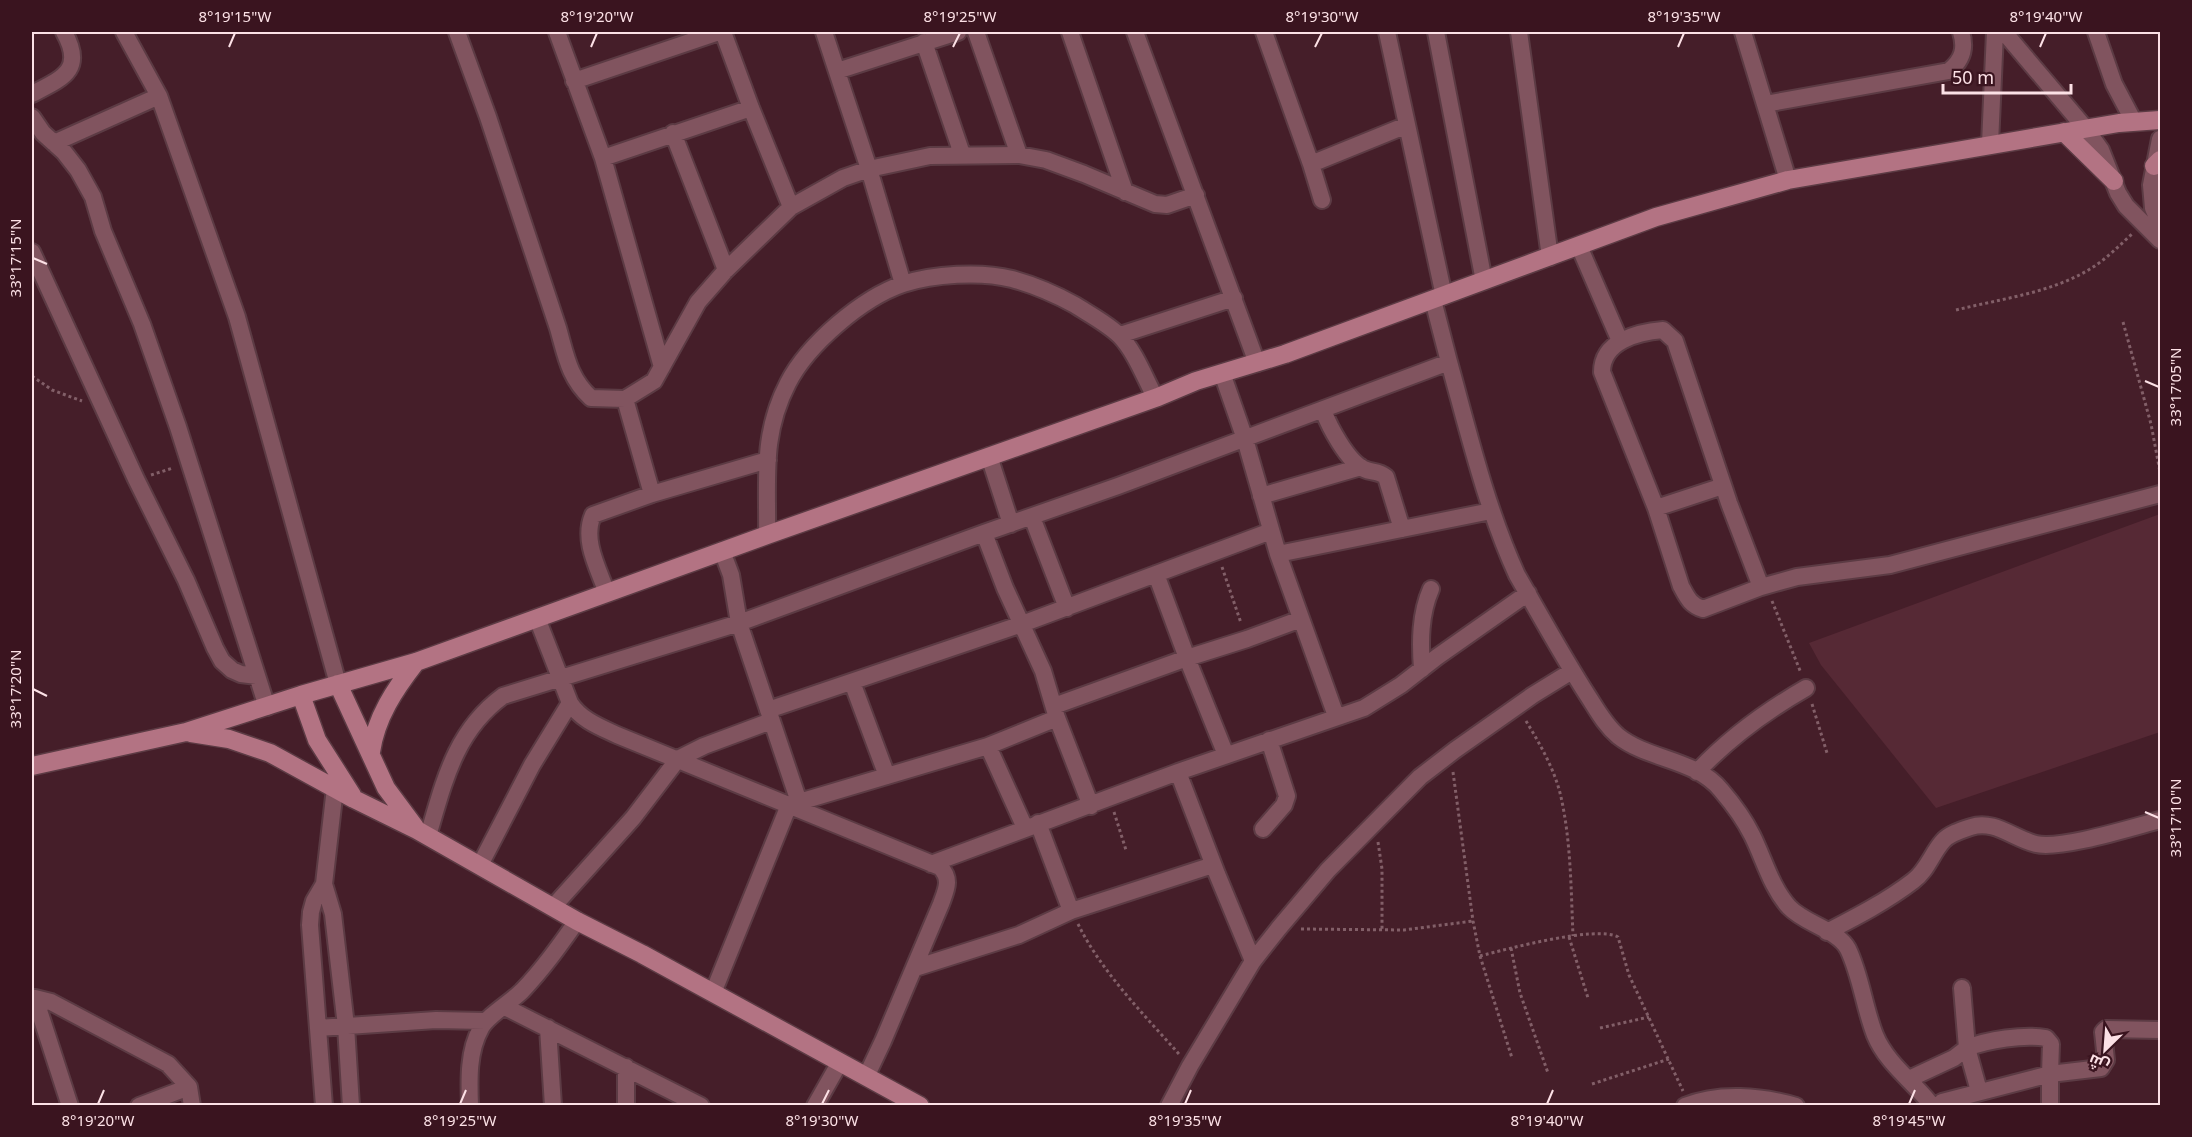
<svg xmlns="http://www.w3.org/2000/svg" width="2192" height="1137" viewBox="0 0 2192 1137" font-family="'Noto Sans',Cairo,sans-serif">
	<style>
		.built { fill: #562935 }
		.lines { fill: none; stroke-linecap: round; stroke-linejoin: round }
		.minor-casing { stroke: #5c3b44; stroke-width: 20 }
		.major-casing { stroke: #5c3b44; stroke-width: 21 }
		.path { stroke: #825f68; stroke-width: 3; stroke-dasharray: 3 3; stroke-linecap: butt }
		.minor { stroke: #81545f; stroke-width: 16 }
		.major { stroke: #b37383; stroke-width: 18 }
		.ticks { fill: none; stroke: #fce1e6; stroke-width: 2 }
		.neatline { fill: none; stroke: #fce1e6; stroke-width: 2 }
		.ticks-label { font-size: 15px; text-anchor: middle; fill: #fce1e6 }
	</style>
	<rect width="100%" height="100%" fill="#451e29"/>
	<path class="built" d="M2160,514V732L1936,808L1821,665L1809,643Z"/>
	<g class="lines">
		<defs>
			<path id="minor" d="M124,32L159,96L237,317L338,684
				M457,32L488,117L558,328C566,356 569,378 591,398L625,399
				M557,32L603,158L662,367
				M723,32L751,108L791,207
				M824,32L869,169L903,284
				M976,32L1019,155
				M1070,32L1125,192
				M1135,32L1257,363
				M1264,32L1311,164
				M1387,32L1444,296
				M1436,32L1484,281
				M1519,32L1550,257
				M1743,32L1788,180
				M2004,32L2086,129L2101,150L2118,193L2126,206L2160,240
				M2096,32L2114,84L2134,122
				M924,42L962,154
				M837,71L958,32
				M574,81L719,32
				M32,94C63,78 85,70 64,32
				M1765,104L1949,71C1963,60 1966,48 1961,32
				M32,117L43,133L64,152L78,170L93,197L103,231L142,324L178,427L267,707
				M673,133L726,270
				M2160,139L2151,185L2153,208L2160,224
				M54,143L159,96
				M1990,144L1995,32
				M603,158L751,108
				M1322,200L1311,164L1407,125
				M1579,246L1620,341
				M32,252L136,479L186,580L215,648L222,661L232,670L241,674L257,676
				M1433,300L1449,362
				M1120,335L1234,298
				M1222,373L1245,439L1278,554L1336,716
				M1323,410C1329,426 1347,461 1364,469C1372,473 1378,470 1386,477L1402,529
				M989,456L1011,524
				M768,460L652,494L625,399L654,381L698,302L726,270L791,207L843,178L869,169L930,156L1019,155L1046,160L1084,174L1155,204L1167,205L1196,195
				M1261,496L1361,467
				M1656,508L1723,486
				M1032,517L1067,608
				M984,533L1005,588L1043,671L1057,718L1091,806
				M767,535C768,479 761,435 788,383C808,344 862,298 903,284C933,274 981,271 1012,279C1034,285 1055,294 1075,305C1089,314 1108,324 1120,336C1135,352 1144,376 1154,395L1158,397
				M722,551L731,575L739,623L799,802
				M1278,554L1491,511
				M1156,574L1187,658L1247,639L1301,619
				M1761,587L1703,609C1690,605 1687,597 1681,586L1656,508L1602,372C1602,341 1638,332 1663,330L1675,341L1729,503L1761,587L1797,577L1890,565L2160,494
				M607,593C598,568 582,540 593,515L652,494
				M537,618L570,703C581,720 600,727 617,735L940,867C952,879 946,890 941,904L883,1041L866,1077
				M1422,669C1420,642 1420,614 1431,589
				M852,682L887,776
				M1054,706L1187,658L1226,755
				M768,710L1022,624L1271,531
				M988,746L1025,828
				M1178,772L1217,874L1253,961
				M1697,772C1728,739 1766,711 1806,688
				M1038,823L1071,911L1213,865
				M1263,829L1284,805L1287,796L1269,740
				M428,836C444,782 455,731 503,696L739,623L984,533L1118,486L1449,362C1469,434 1486,507 1517,575C1540,615 1563,657 1588,696C1597,710 1605,725 1618,736C1648,760 1696,759 1721,790C1733,804 1744,819 1752,835C1764,859 1771,887 1789,907C1805,924 1838,930 1848,949C1861,976 1864,1007 1875,1035C1886,1062 1911,1080 1929,1102
				M931,864L1178,772L1364,708L1401,685L1437,657L1528,593
				M480,865L532,765L570,703
				M324,884L333,914L346,1026L351,1106
				M553,907L633,818L678,759L704,746L771,721
				M1827,932C1856,917 1887,901 1913,881C1927,871 1932,853 1943,841C1949,834 1962,830 1971,827C1994,819 2014,839 2036,844C2060,850 2133,827 2160,820
				M915,968L1019,935L1071,911
				M713,993L789,805L988,746L1057,718
				M35,998L70,1106
				M32,999L35,998L51,1002L168,1064L189,1087L192,1106
				M505,1007L701,1106
				M318,1028L436,1020L485,1021
				M548,1028L553,1106
				M1909,1079L1954,1058L1967,1048L1962,988
				M1979,1091L1967,1048C1987,1040 2024,1034 2046,1038L2051,1044L2050,1074L2101,1068L2106,1060L2103,1032L2106,1029L2160,1030
				M1942,1102L2050,1074V1106
				M139,1106L189,1087
				M324,1106L310,925L311,912L314,901L324,884L335,788
				M470,1106C469,1080 468,1051 481,1028C487,1016 511,1002 522,991C543,969 560,945 577,921
				M626,1106V1067
				M815,1106L840,1062
				M1169,1106L1190,1066L1253,961L1279,928L1328,870L1420,777L1455,750L1533,695L1572,671
				M1685,1106C1719,1092 1762,1096 1796,1106"/>
			<path id="major" d="M2064,132L2114,181
				M2154,166L2160,160
				M338,684L386,788L415,827
				M301,695L317,740L352,795
				M191,733L229,739L270,753L354,799L417,830L577,921L642,954L920,1106
				M371,752C376,717 395,689 416,662
				M32,766L186,732L301,695L416,662L767,535L1158,397L1196,381L1285,354L1656,217L1788,180L2119,123L2160,120"/>
		</defs>
		<use href="#minor" class="minor-casing"/>
		<use href="#major" class="major-casing"/>
		<path class="path" d="M1956,310C2000,299 2051,293 2090,269C2105,260 2119,246 2133,233
			M2123,322L2151,424L2160,472
			M32,376L52,390L82,401
			M151,475L173,468
			M1222,567L1241,623
			M1772,601L1801,673
			M1812,704L1827,753
			M1526,721C1540,744 1555,770 1561,797C1571,842 1571,890 1573,936
			M1453,772L1473,921L1480,956C1507,949 1596,925 1618,937L1629,975L1683,1091
			M1114,812L1126,850
			M1378,842L1382,869V930
			M1078,924C1101,971 1144,1015 1179,1054
			M1301,929L1404,930L1473,921
			M1569,937L1588,998
			M1511,948L1520,993L1548,1073
			M1480,956L1512,1058
			M1600,1028L1649,1017
			M1592,1084L1669,1059"/>
		<use href="#minor" class="minor"/>
		<use href="#major" class="major"/>
	</g>
	<path class="ticks" d="M229,47L235,33M591,47L597,33M953,47L960,33M1315,47L1322,33M1678,47L1684,33M2040,47L2046,33M33,258L47,264M2145,381L2159,387M33,689L47,696M2145,812L2159,818M98,1104L104,1090M460,1104L466,1090M822,1104L829,1090M1185,1104L1191,1090M1547,1104L1553,1090M1909,1104L1915,1090"/>
	<rect width="2192" height="1137" fill="none" stroke="#3a141f" stroke-width="66"/>
	<g transform="translate(2105 1050) rotate(205)" stroke="#3a141f" stroke-width="4.5" paint-order="stroke">
	<path d="M0-4.5L10 22L0 15L-10 22Z" fill="#fce1e6"/>
	<text y="-9" font-size="16" font-weight="bold" text-anchor="middle" fill="#fce1e6">ش</text>
	</g>
	<path d="M1943 84v9h128v-9" fill="none" stroke="#fce1e6" stroke-width="3"/>
	<text x="1952" y="84" font-size="18" fill="#fce1e6" stroke="#3a141f" stroke-width="4.5" paint-order="stroke">50 m</text>
	<rect x="33" y="33" width="2126" height="1071" class="neatline"/>
	<g class="ticks-label">
		<text x="235" y="22">8°19'15"W</text>
		<text x="597" y="22">8°19'20"W</text>
		<text x="960" y="22">8°19'25"W</text>
		<text x="1322" y="22">8°19'30"W</text>
		<text x="1684" y="22">8°19'35"W</text>
		<text x="2046" y="22">8°19'40"W</text>
		<text transform="translate(16 258) rotate(-90)" y="5">33°17'15"N</text>
		<text transform="translate(2176 387) rotate(-90)" y="5">33°17'05"N</text>
		<text transform="translate(16 689) rotate(-90)" y="5">33°17'20"N</text>
		<text transform="translate(2176 818) rotate(-90)" y="5">33°17'10"N</text>
		<text x="98" y="1126">8°19'20"W</text>
		<text x="460" y="1126">8°19'25"W</text>
		<text x="822" y="1126">8°19'30"W</text>
		<text x="1185" y="1126">8°19'35"W</text>
		<text x="1547" y="1126">8°19'40"W</text>
		<text x="1909" y="1126">8°19'45"W</text>
	</g>
</svg>
